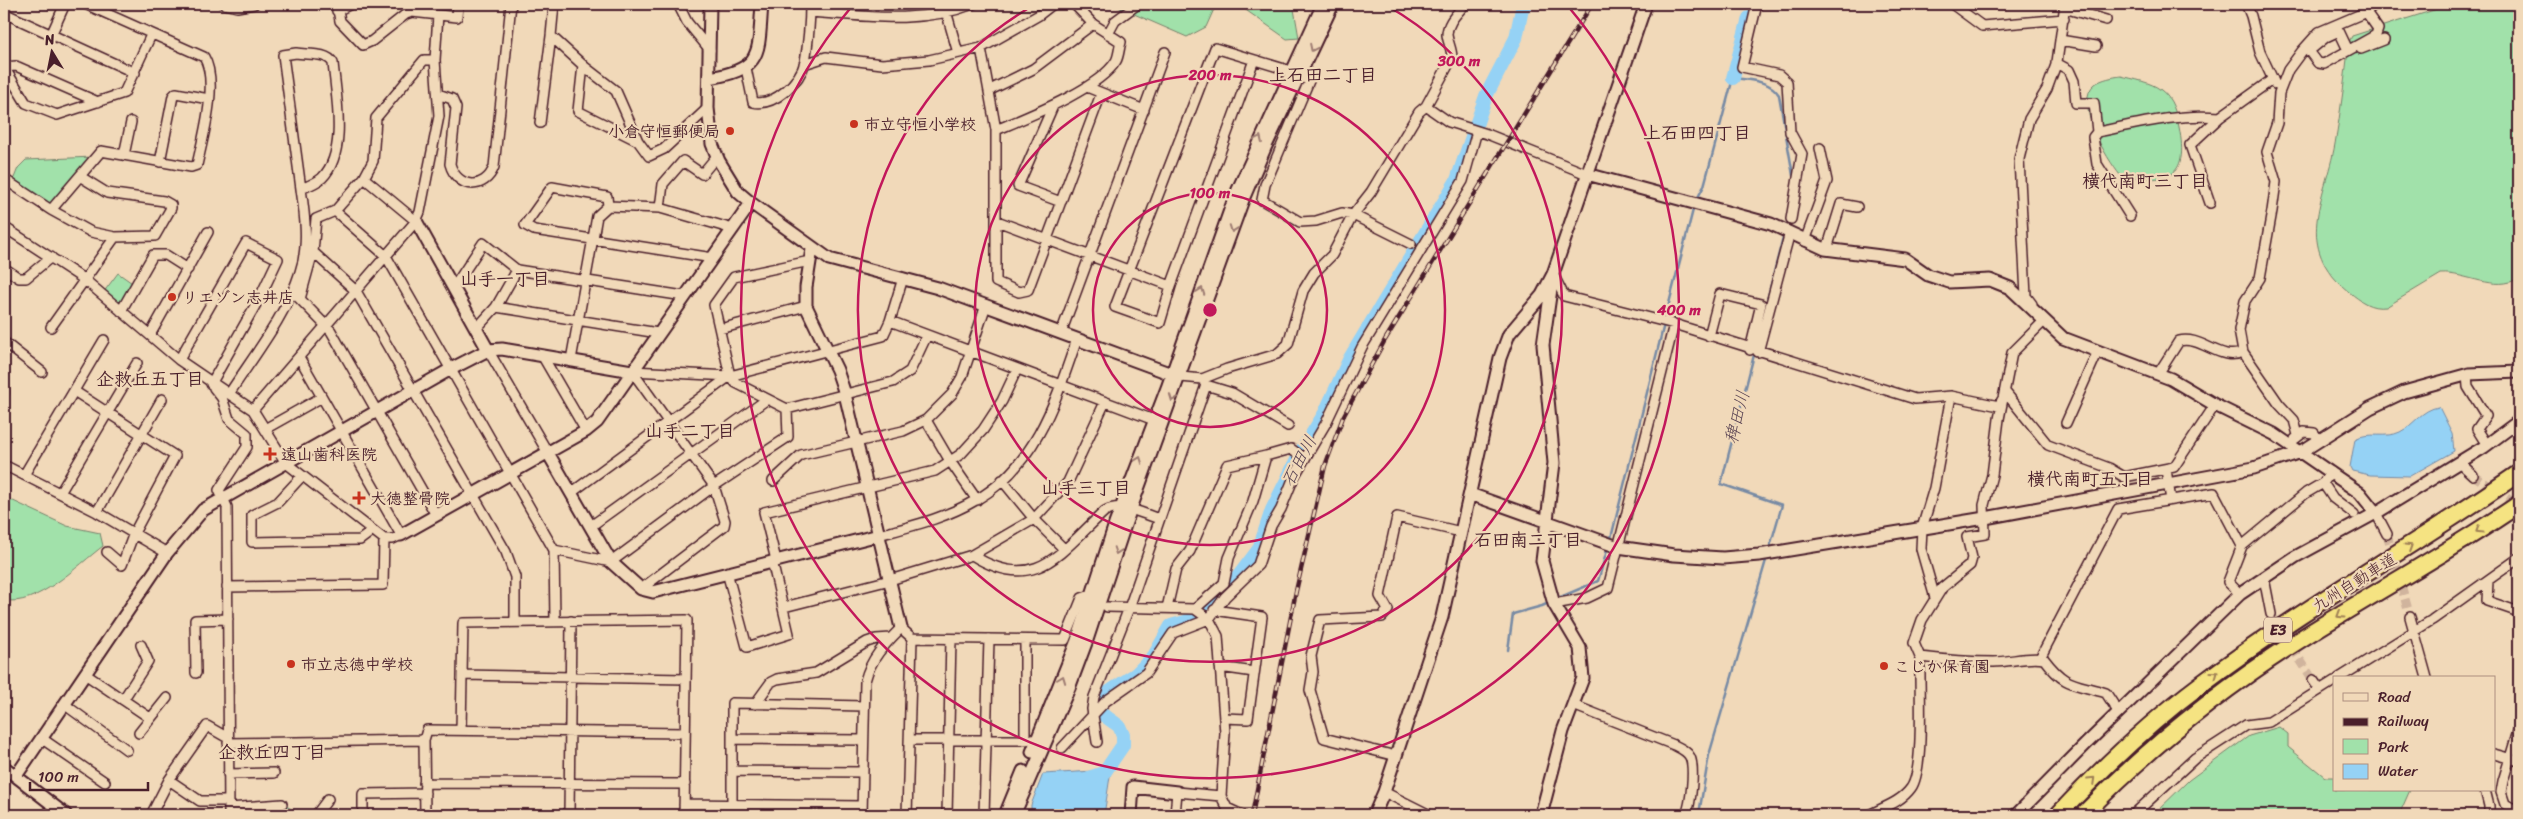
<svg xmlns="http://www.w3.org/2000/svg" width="2523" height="819" viewBox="0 0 2523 819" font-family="Sriracha,'Klee One',sans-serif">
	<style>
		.green { fill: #a1e1aa; stroke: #76806a }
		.water { fill: #95d2f5; stroke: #778aa4 }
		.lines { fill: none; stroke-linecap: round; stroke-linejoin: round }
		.stream { stroke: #778aa4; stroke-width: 2.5 }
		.river { stroke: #95d2f5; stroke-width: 14 }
		.minor-tunnel { stroke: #d0b49d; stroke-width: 9; stroke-dasharray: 9 4.5; stroke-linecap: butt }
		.minor-casing { stroke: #4a1f2b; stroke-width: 12 }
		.tertiary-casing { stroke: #4a1f2b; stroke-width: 15 }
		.motorway-casing { stroke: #4a1f2b; stroke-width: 20 }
		.minor { stroke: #f1d9b9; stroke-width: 9 }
		.tertiary { stroke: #f1d9b9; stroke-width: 11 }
		.motorway { stroke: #f5e382; stroke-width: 16 }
		.rail-casing { stroke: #4a1f2b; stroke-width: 4.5 }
		.rail { stroke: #f1d9b9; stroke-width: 2.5; stroke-dasharray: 8; stroke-linecap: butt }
		.oneway { stroke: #9e7c72 }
		.oneway2 { stroke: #a08156 }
		.ring { fill: none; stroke: #c2185b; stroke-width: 2.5 }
		.poi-dot { fill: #c8321e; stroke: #f1d9b9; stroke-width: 2 }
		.labels { text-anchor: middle; stroke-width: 4.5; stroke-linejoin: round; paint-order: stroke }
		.shield { fill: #f1d9b9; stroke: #7c5756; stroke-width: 1 }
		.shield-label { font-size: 15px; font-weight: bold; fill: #4a1f2b }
		.poi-label { font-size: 16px; font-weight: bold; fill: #4a1f2b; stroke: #f1d9b9; text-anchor: start }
		.street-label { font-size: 16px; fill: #4a1f2b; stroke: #f1d9b9 }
		.neighbourhood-label { font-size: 18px; font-weight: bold; fill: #4a1f2b; stroke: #f1d9b9 }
		.water-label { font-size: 18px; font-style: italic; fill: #594353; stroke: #f1d9b9 }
		.centre { fill: #c2185b; stroke: #f1d9b9; stroke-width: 2.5 }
		.ring-label { font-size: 15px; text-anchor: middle; font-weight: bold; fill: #c2185b; stroke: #f1d9b9; stroke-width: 4.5; stroke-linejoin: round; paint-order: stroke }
	</style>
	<rect width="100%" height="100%" fill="#f1d9b9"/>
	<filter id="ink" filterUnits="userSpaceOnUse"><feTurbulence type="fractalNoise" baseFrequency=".02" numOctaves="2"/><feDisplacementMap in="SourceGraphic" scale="10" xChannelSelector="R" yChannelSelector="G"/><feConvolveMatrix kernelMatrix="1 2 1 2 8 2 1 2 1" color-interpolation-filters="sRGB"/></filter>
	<g filter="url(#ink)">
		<path class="green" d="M1119,4H1295L1294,9L1299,38L1287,39L1240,6L1215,7L1206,27L1187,37L1118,7Z
			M2453,4H2519V278C2496,293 2465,272 2441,274L2386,307C2370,309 2361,301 2349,292C2292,246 2325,200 2335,144C2341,110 2345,76 2349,42L2352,36Z
			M2121,76C2133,79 2151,82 2161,90C2173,99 2176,113 2179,127C2190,180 2166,184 2120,175C2107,159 2072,102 2095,84C2102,79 2113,77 2121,76Z
			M93,157L51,207L12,183L18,168L26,160Z
			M118,273L135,285L122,307L103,293Z
			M4,499H9L67,526L100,533L103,546C78,565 36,608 4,600Z
			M2279,727L2288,734V747L2325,777H2334V790H2410L2399,815H2153L2189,780L2249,736Z
			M285,805L300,815H270L269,807Z"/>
		<path class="water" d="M2439,407L2452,433L2454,451L2410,476L2370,475L2352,471L2350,467L2355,439C2369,431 2386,439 2400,432C2414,425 2422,409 2439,407Z
			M1111,770L1104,815H1031V805L1043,774Z"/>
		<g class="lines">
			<path class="stream" d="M1696,201L1704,186L1733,78C1749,80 1770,80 1779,95L1794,181
				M1764,312L1784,233
				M1665,319L1694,206
				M1755,351L1721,484L1782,505L1769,550
				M1610,542L1664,324
				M1556,599L1598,581L1608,547
				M1508,650L1513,614L1542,606L1551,602
				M1696,815L1700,808L1709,755L1767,557"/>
			<path class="river" d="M1733,78L1749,18
				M1089,778L1104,773L1123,745V735L1119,726L1098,711L1100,698L1136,674L1154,656L1171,626L1196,619L1235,581L1259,549L1272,510L1301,452L1325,413L1350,358L1457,180L1486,96L1516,38L1522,9L1526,4"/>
			<path class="minor-tunnel" d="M2473,475L2519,506
				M2387,534L2410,617
				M2271,614L2313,680"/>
			<defs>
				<path id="minor" d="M224,4L237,7L254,4
					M337,4L340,21L363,45L372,41L406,14L412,12L457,17L458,4
					M554,4L551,36L585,67L616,91L638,141L649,156L664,149L708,108
					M678,4L687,22L710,50
					M944,4L958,53
					M1757,4L1742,67L1779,75L1787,82L1790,132L1802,154L1791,219
					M1952,4L1982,26L2064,19
					M2246,4L2251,16L2260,52L2275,84
					M2064,8L2106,20
					M337,11L351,4
					M810,12C864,16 920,25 973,4
					M4,13L135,73
					M52,33L65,4
					M1108,34L1115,21L1138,4
					M2060,40L2096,46
					M981,48L996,130V282L1019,292L1028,290L1101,94
					M2361,49L2384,40
					M2348,50L2339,31L2326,37L2309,51L2318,63L2324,64L2376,35L2378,29L2366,12
					M296,53C308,55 327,52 333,63C336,96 348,152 322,178C316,183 308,186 301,189L283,55Z
					M1254,60L1171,286L1160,323L1115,307L1215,48L1291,71
					M2056,63L2069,70L2074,81L2076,103H2094L2097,132L2093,137L2097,164L2130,216
					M804,64L826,57L882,64L929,60L981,48L1039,15L1053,4
					M583,65L578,111L638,141
					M4,67L26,103L57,115L124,93L151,35
					M4,67L16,66L98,102
					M746,68L753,102C774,107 800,82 805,62C808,44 810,22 810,4
					M1300,76L1309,81L1265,185L1262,200L1300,222L1316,221L1342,213L1353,215L1411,244
					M1087,87L1144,110
					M990,90L1033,69L1093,24
					M438,94L452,99L456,108L450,164C457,189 485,191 494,167L511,4
					M1053,106L1018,186L1061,202
					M1426,106L1449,122L1487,134L1587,174
					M540,123L551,36
					M996,130C1027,117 1099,89 1116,61C1119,56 1119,48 1121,42L1093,24L1074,4
					M2097,132C2137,124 2179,113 2220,117L2273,79
					M124,155L131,122
					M160,162L173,96L176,93L209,99
					M81,177L107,193L164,201L171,205V208L155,236L115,237
					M364,178L416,221
					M4,179L51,210
					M2210,203L2190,145L2220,117
					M660,208L663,184L683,161L702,174L717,156
					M335,211L386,256L554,550L555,621
					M997,221L1171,286
					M4,227L85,280L179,360L229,394C253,357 287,314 300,272C309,246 305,216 301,189
					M1805,241L1827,181L1820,148
					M1827,249L1841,204L1857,207
					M313,252L356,291L506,552L515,577V621
					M713,258L534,230L525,225L552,187L607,197L608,206L660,208L733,229
					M810,261L734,277L714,305L730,376L736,383L787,409L893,382L910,371L927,335
					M4,268L19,278H26L51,257
					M1553,274L1564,296L1674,324L1915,399L1951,396L1999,406L2002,400
					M454,287L483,243L517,270
					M296,295L331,331L436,515
					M300,299L313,252L316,219L335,211L364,178L373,161L376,118L424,60H435
					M2032,304L2026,296L2019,159L2029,119L2047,89L2057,62L2065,4
					M496,307L658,333
					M121,311L153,255H166L188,269
					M890,321L1154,420
					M51,327L115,237L91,232L51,210L101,151L191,167L197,165C203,137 219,82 204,57L85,4
					M476,329L496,307L517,270L684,296
					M720,329L806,306
					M1061,333L1165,52
					M150,335L208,232
					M1709,336L1720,294L1761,304L1750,350
					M4,342L42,372
					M488,350L548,453
					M1758,352L1790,232
					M543,357L586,431
					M179,360L246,243L278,259L260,297L211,384
					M571,360L597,216L608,206
					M632,371L730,376L883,336L890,321L903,278
					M632,371L714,486L725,521L724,526L641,589
					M2158,374L2179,341C2201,335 2221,363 2243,352
					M2467,374L2468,387L2486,416L2477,429L2487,445
					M1181,377L1202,379L1227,369L1277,354L1288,344L1303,291L1314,273L1332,255L1353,215L1371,192L1419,112L1426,106L1452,58C1452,49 1448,43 1447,35C1447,22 1458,13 1465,4
					M1206,385L1232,393L1288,426
					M214,388L222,398L229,419L247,434V447L219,490L227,507L229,815
					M4,391V393
					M74,391L175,456L134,533L122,565L107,552
					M2006,393L2048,445L2109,468L2124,477L2174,467L2215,405
					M229,394L253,410L286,463L384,539H393L401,535L299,357
					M253,410L416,221L420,212L439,116L435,60L438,15
					M926,420L950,461L977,500
					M2066,423L2098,351
					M265,429L322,397
					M2298,435L2294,420L2279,404L2243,352L2239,330L2245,301L2260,278L2272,211L2276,182L2267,152L2277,123L2279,93L2288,70L2302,51L2319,32L2366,12L2375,4
					M2295,439L2304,432L2314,433L2319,440
					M1266,456L1291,449L1305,459
					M2459,462L2473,475
					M4,465L97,512L167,553
					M2166,470L2171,500
					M24,475L104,340
					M302,476L278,502L252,515V542L360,540L368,534L370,529
					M1002,480L1034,519L1064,549
					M773,481L801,455L903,431L926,420L952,394L962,377L986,305
					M2323,483L2333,498L2354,514
					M60,493L137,363
					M571,493L730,376
					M97,512L162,399
					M2376,513L2387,534
					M591,526L766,400
					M879,535C912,526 946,518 976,500C1036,466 1056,400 1077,339
					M2242,546L2306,493L2323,483L2331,472
					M554,550L611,562L714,486L788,437L787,409
					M972,555C1036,595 1060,552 1105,511C1122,502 1141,513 1159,519
					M776,560L764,512L935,471L961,454L983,430L1002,401L1017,369
					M727,572L747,647L789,634L772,561
					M2264,578L2271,614
					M2488,581L2487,601L2519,612
					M227,587L383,585L384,539
					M1935,598L1921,549L1922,528L1934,488L1951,396
					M1554,604L1587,598L1608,588L1674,324
					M784,607L890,580L972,555L1034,519L1068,482L1105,402
					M1107,607L1195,609L1209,619L1218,636L1225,733L1221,796L1227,808L1242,815
					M1167,608L1176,569L1190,551L1227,465L1266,456L1253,501L1229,558L1224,583L1195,609
					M1214,610L1262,617L1248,719L1224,718
					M2410,617L2427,678
					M1025,640V740L1030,739
					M1920,657C1945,660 1969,662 1994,662C2011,662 2027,656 2044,659C2066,688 2074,683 2106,693L2119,713
					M2040,658L2118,509L2214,493L2242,546L2228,582L2240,594
					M1220,667L1254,672
					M196,673L195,620L228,619
					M85,674L150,718
					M463,675L686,679
					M2339,678L2432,620L2519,558
					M2313,680L2320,690
					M123,700L148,661L141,645
					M64,704L127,750
					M755,704L771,682L777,679L816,673L867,642L876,639L891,638
					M1573,705L1674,745C1680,748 1687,751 1690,757C1695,768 1691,804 1686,815
					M2519,728L2503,781L2501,792L2505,804L2519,812
					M461,730L463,623L687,620L684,815
					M139,733L167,698
					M41,738L105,782
					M228,738L207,726L169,780L200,801H229
					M732,739L863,740
					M909,740H1025
					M1097,742L1092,709L1094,697L1129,608L1206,385L1202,379
					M228,743L424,740
					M1062,748L1106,701L1146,673L1173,633L1209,619L1225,597L1258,565L1271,526L1281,509L1294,477L1326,423L1362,347L1463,181L1477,131
					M2494,754L2519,761
					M1396,756L1324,738L1310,690L1313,672L1311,656L1320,620L1382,617L1388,610L1380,596L1397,517L1461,532
					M732,771L863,772
					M228,774L274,773
					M424,783L685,784
					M2485,790L2489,806V815
					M1384,792L1430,815
					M684,804L862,806
					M732,804V703L863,706
					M229,808L282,804
					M151,815L169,780
					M316,815L328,799
					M363,815V794L425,793
					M425,815L424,740L427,730L685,733
					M569,815L571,621
					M862,815L865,681C871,658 884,645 901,628L912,638L1065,640L1082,598L1091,595
					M907,815L912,638
					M947,815L951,639
					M984,815L989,639
					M1175,815L1177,792L1221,796
					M1869,815C1884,807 1901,802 1911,788C1925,769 1919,684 1920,657L1914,643L1922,620L1942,588L1970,565L1972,558L1967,537L1985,534L1984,505L1992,475L1999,419L2012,353L2044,321L2041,317
					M2133,815L2195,758L2246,725L2269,722L2334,681"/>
				<path id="tertiary" d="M710,4L708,108L712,144L719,161L738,192L751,203L829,259L938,288L1177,376
					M709,78C764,69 758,53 762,4
					M1587,174L1771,224L1825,249L1905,259L1928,275L1949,282L1990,280L2010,288L2063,338L2171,379L2215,405L2274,434L2360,493L2376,513
					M416,221L488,350
					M812,249L806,287V306L837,370L845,394L901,628
					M548,453L611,562L641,589L653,592L879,535
					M1470,494L1618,547L1674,555L1723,558L1759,555L1985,518L2254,468L2301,452L2370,408L2404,392L2469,374L2519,372
					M401,535L586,431L597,422L751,203
					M1032,752L1078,638L1115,524L1167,388L1235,196L1323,4
					M4,767L66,815
					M16,776L167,553L203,510L451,369L488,350L502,349L632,371
					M1005,815L1023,771
					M1014,815L1069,688L1087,640L1125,525L1244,197L1265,148L1333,4
					M1131,815L1133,787L1177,792
					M1374,815L1384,792L1442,617L1500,358L1509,334L1542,295L1553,274L1646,4
					M1541,815L1563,731L1583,678L1580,648L1554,604L1542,561L1554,463L1543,345L1552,282
					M2016,815L2086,744L2240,594L2295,557L2376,513L2484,447L2519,421"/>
				<path id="motorway" d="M2058,815C2102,768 2149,723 2200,685C2302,608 2414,546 2519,473
					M2083,815C2149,747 2226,686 2307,635C2377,591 2451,551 2519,504"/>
			</defs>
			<use href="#minor" class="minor-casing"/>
			<use href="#tertiary" class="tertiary-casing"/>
			<use href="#motorway" class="motorway-casing"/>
			<use href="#minor" class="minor"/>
			<use href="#tertiary" class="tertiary"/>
			<use href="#motorway" class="motorway"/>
			<defs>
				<path id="rail" d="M1252,815L1296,591L1325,466L1343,417L1385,340L1592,4"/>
			</defs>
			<use href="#rail" class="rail-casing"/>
			<use href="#rail" class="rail"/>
		</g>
		<defs><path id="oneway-chevron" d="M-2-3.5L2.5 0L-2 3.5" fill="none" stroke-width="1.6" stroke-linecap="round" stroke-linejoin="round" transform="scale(1.25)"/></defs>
		<g class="oneway">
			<use href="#oneway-chevron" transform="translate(1313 48) rotate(116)"/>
			<use href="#oneway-chevron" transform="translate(1259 139) rotate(-65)"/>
			<use href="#oneway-chevron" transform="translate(1233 229) rotate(110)"/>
			<use href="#oneway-chevron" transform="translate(1201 291) rotate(-70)"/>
			<use href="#oneway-chevron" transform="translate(1173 398) rotate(111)"/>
			<use href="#oneway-chevron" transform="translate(1139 460) rotate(-70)"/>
			<use href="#oneway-chevron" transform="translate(1117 551) rotate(109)"/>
			<use href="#oneway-chevron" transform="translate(1062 679) rotate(-69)"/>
		</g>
		<g class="oneway2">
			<use href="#oneway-chevron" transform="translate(2479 530) rotate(148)"/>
			<use href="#oneway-chevron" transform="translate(2409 547) rotate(-32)"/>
			<use href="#oneway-chevron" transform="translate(2340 615) rotate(148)"/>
			<use href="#oneway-chevron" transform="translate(2215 674) rotate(-36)"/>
			<use href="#oneway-chevron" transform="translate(2092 780) rotate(-44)"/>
		</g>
	</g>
	<g class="ring">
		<circle cx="1210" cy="310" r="117"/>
		<circle cx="1210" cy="310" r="235"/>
		<path d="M1386 5A352 352 0 1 1 1034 5"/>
		<path d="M1567 5A469 469 0 1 1 853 5"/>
	</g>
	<g class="poi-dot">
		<circle cx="854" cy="124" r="5"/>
		<circle cx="730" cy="131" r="5"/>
		<circle cx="172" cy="297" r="5"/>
		<path d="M267.5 446.5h5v5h5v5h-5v5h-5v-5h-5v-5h5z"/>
		<path d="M356.5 490.5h5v5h5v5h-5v5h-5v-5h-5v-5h5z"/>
		<circle cx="291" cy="664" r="5"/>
		<circle cx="1884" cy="666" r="5"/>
	</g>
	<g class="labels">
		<rect class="shield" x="2264" y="617.5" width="28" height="25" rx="4"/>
		<g class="shield-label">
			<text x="2278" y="635">E3</text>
		</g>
		<g class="poi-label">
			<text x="864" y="130">市立守恒小学校</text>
			<text x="720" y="137" text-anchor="end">小倉守恒郵便局</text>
			<text x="182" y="303">リエゾン志井店</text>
			<text x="281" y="460">遠山歯科医院</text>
			<text x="370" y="504">大徳整骨院</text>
			<text x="301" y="670">市立志徳中学校</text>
			<text x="1894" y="672">こじか保育園</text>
		</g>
		<g class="street-label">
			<text transform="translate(2354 582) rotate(-32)" y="6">九州自動車道</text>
		</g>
		<g class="neighbourhood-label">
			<text x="1323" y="81">上石田二丁目</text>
			<text x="1697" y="139">上石田四丁目</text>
			<text x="2145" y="187">横代南町三丁目</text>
			<text x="505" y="285">山手一丁目</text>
			<text x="150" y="385">企救丘五丁目</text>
			<text x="690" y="437">山手二丁目</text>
			<text x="2090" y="485">横代南町五丁目</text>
			<text x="1086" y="494">山手三丁目</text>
			<text x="1528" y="546">石田南二丁目</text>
			<text x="272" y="758">企救丘四丁目</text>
		</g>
		<g class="water-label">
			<text transform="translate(1737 417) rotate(-76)" y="6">稗田川</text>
			<text transform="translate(1299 461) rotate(-62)" y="6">石田川</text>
		</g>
	</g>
	<circle cx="1210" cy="310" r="8" class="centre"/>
	<g class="ring-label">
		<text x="1459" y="66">300 m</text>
		<text x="1210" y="80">200 m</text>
		<text x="1210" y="198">100 m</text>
		<text x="1679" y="315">400 m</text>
	</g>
	<rect width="2523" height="819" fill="none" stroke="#f1d9b9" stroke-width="20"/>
	<rect x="10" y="10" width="2503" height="799" fill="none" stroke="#4a1f2b" stroke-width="2" filter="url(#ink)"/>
	<rect x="2333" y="676" width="162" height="115" fill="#f1d9b9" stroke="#ae8f80"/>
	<rect x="2343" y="693" width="25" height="8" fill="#f1d9b9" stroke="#ae8f80"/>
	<text x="2378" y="702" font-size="15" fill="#4a1f2b">Road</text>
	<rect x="2343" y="718" width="25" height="8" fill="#4a1f2b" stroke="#ae8f80"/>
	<text x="2378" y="726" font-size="15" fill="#4a1f2b">Railway</text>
	<rect x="2343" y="739" width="25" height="15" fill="#a1e1aa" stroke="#ae8f80"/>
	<text x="2378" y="752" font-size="15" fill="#4a1f2b">Park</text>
	<rect x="2343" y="764" width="25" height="15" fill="#95d2f5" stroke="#ae8f80"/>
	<text x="2378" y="776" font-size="15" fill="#4a1f2b">Water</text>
	<g transform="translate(52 52) rotate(350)" stroke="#f1d9b9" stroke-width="4" paint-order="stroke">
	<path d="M0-4L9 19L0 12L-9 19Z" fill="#4a1f2b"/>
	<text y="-8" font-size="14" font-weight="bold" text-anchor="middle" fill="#4a1f2b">N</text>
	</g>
	<path d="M30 782v8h118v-8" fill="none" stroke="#4a1f2b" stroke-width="2.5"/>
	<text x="38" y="782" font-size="15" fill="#4a1f2b" stroke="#f1d9b9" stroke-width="4" paint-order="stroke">100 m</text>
</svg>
